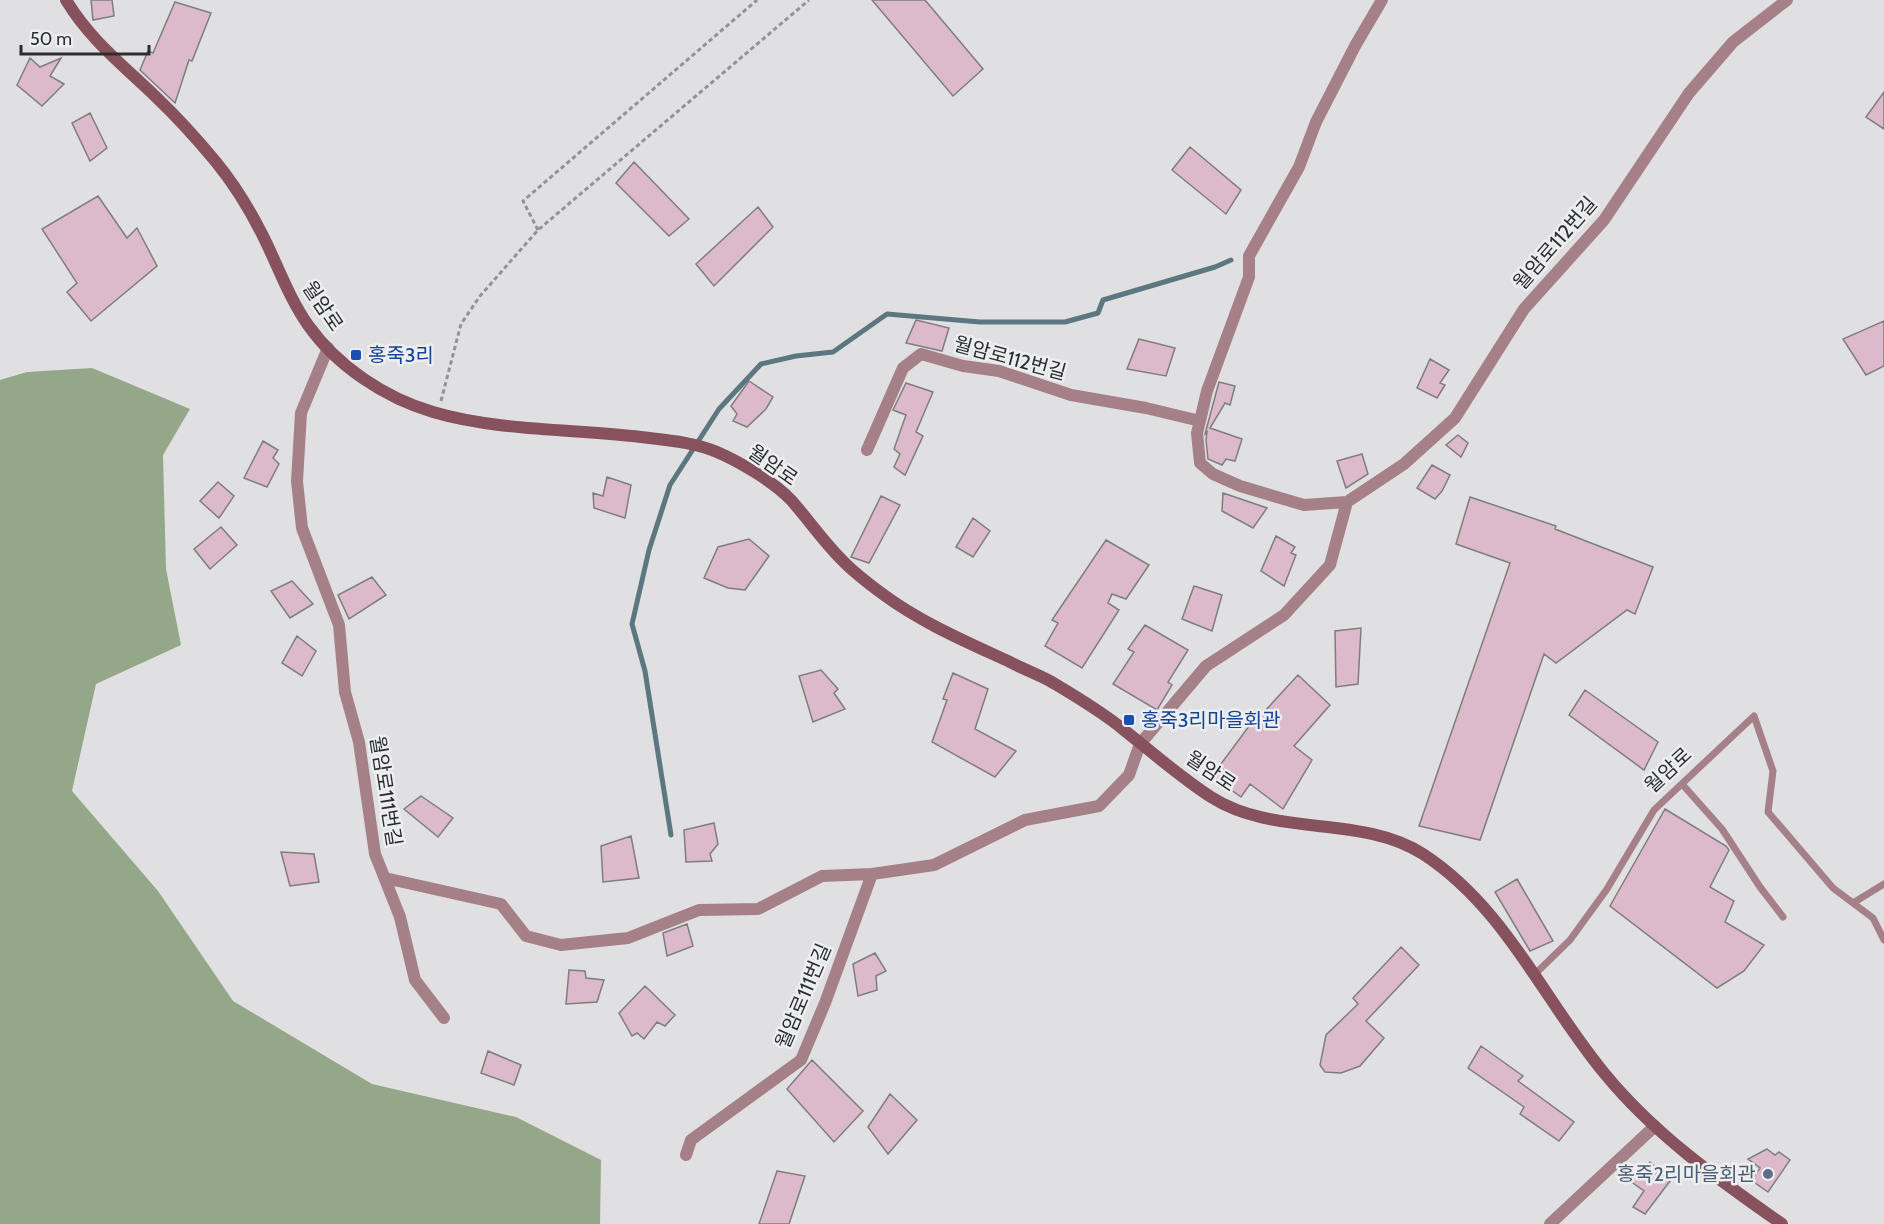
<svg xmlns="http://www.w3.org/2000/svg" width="1884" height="1224" viewBox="0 0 1884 1224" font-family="Cabin,'Noto Sans KR',sans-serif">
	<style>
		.forest { fill: #95a789 }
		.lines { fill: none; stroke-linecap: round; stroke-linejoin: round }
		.stream { stroke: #5c7780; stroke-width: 5 }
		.building { fill: #dcb9cb; stroke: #7f7d7e; stroke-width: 1.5 }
		.path { stroke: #939395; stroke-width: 3; stroke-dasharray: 4.5 3; stroke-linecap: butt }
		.lane { stroke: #a68088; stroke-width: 7 }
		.street { stroke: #a68088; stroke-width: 12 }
		.secondary { stroke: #87525e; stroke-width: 12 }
		.transit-dot { fill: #1a4fb4; stroke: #edeeef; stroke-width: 2 }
		.service-dot { fill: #5c6f8a; stroke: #edeeef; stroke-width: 2 }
		.labels { text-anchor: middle; stroke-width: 5; stroke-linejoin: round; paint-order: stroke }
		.street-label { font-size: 20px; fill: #2d2d2e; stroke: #edeeef }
		.transit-label { font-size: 20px; fill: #164399; stroke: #edeeef; text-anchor: start }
		.service-label { font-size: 20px; fill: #4e5e75; stroke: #edeeef; text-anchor: end }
	</style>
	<rect width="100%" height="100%" fill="#e0e0e2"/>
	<path class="forest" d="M92,368L190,409L163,455L166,569L181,645L96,684L72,791L158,891L233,1001L372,1084L516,1117L601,1160L600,1224H0V380L27,372Z"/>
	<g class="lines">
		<path class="stream" d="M671,835L645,671L632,624L649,550L670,485L719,409L761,364L796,356L833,352L887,314L980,322H1065L1098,313L1103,300L1215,267L1231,260"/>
	</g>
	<path class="building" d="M91,0H112L114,16L93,20Z
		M872,0H925L983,69L953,96Z
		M175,2L211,13L192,61L189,60L175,103L140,70L148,51L153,53Z
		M30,58L40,67L61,58L50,76L64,84L42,106L17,85Z
		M1884,92V129L1866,117Z
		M90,113L107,148L90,161L72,123Z
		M1190,147L1241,190L1226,214L1172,170Z
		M634,162L689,219L669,236L616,183Z
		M98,196L127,238L137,228L157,266L91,321L67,292L77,283L42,229Z
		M758,207L773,227L714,286L696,264Z
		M916,320L949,328L942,351L906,343Z
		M1884,321V366L1866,375L1843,339Z
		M1139,339L1175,348L1166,376L1127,369Z
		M1430,359L1449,370L1440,383L1445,385L1437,398L1417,388Z
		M749,381L773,397L766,409L747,427L733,421L737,414L731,406Z
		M1219,382L1235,386L1230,405L1225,403L1210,428L1242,439L1235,461L1226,459L1222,465L1208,459L1206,440L1207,432L1205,434Z
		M906,383L933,392L916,432L923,436L905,475L894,467L900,454L894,449L906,415L893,410Z
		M1458,435L1468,443L1461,457L1446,445Z
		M263,441L278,450L273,458L279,464L267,487L244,478Z
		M1362,454L1368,474L1346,488L1337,461Z
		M1432,465L1450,475L1442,491L1435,499L1417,488Z
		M607,477L631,485L625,518L594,508L593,493L603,496Z
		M218,482L234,496L219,518L200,501Z
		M1223,493L1267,508L1253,528L1222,511Z
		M881,496L900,505L869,563L851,557Z
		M1470,497L1556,526L1555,529L1653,567L1635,614L1627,610L1556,663L1544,654L1480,840L1419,826L1510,563L1456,544Z
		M973,518L990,531L973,557L956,547Z
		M221,527L237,545L210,569L194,549Z
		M1276,536L1295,547L1291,553L1296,555L1284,586L1261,571Z
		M749,539L769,556L745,590L728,588L704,578L718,547Z
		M1106,540L1149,565L1126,599L1112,594L1108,603L1119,610L1082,668L1045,646L1058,623L1052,620Z
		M372,577L386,595L349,619L338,595Z
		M292,581L313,604L290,618L271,591Z
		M1194,586L1222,595L1212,631L1182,619Z
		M1145,625L1188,650L1168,682L1172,685L1157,710L1113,684L1134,652L1128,649Z
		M1361,628L1358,684L1336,687L1335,631Z
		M297,636L316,651L302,676L282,663Z
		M821,670L838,689L834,693L845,709L813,722L799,676Z
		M953,673L988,689L975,729L1016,751L995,777L932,742L947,700L943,699Z
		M1298,675L1330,705L1294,746L1312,760L1283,809L1250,784L1241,797L1212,776L1261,710L1264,712Z
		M1585,690L1658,742L1644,770L1569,715Z
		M421,796L453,818L438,837L404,809Z
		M1665,809L1726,846L1729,850L1710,887L1734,901L1725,922L1764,945L1744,971L1717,988L1610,906Z
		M714,823L718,844L710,854L712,861L686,862L684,830Z
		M631,836L639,878L603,882L601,846Z
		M281,852L314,854L319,882L290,886Z
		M1517,879L1553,941L1530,951L1495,892Z
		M687,924L693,946L667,956L663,933Z
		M1401,947L1419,965L1366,1021L1384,1038L1360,1066L1341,1073L1325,1072L1320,1065L1326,1035L1358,1004L1353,998Z
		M875,953L886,971L876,976L877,990L858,996L853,964Z
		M569,970L585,971L586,978L604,980L597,1002L566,1004Z
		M645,986L675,1015L665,1026L657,1022L644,1039L637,1033L632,1036L619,1013Z
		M1481,1046L1523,1076L1518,1081L1574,1122L1559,1141L1520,1114L1524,1107L1468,1068Z
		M488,1051L521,1065L514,1085L481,1073Z
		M812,1060L863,1111L834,1142L787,1089Z
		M890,1094L917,1120L888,1154L868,1127Z
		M1767,1149L1775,1155L1779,1152L1790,1160L1768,1192L1751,1180L1760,1168L1748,1159Z
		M1650,1162L1670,1181L1645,1214L1633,1207L1644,1191L1630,1181Z
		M777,1171L805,1176L789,1224H759Z"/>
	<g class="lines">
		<path class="path" d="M538,230L523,201L757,0
			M441,401L461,324L480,296L538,230L809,0"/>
		<path class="lane" d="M1682,784L1722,829L1760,887L1783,917
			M1853,903L1884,884
			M1534,975L1570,940L1607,889L1654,810L1754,716L1773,771L1768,812L1833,888L1873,918L1884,940"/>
		<path class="street" d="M328,348L301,413L297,481L302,528L339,625L345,692L359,742L375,854L400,917L415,980L444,1018
			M867,450L903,368L921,354L963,366L999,371L1071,395L1146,408L1200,421
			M1347,502L1304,505L1240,486L1213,474L1200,463L1197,433L1200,421L1207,391L1249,277V256L1299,167L1316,122L1355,46L1382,0
			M385,878L501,904L526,936L561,945L628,938L699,910L758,909L822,876L872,874L934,865L1025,820L1099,806L1129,775L1140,744L1206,666L1284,615L1330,565L1347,502L1404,464L1455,418L1524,309L1604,220L1689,93L1733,42L1787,0
			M686,1155L691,1140L801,1060L825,1003L872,874
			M1550,1224L1655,1126"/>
		<path class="secondary" d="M66,0C90,40 123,65 156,97C177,117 197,139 216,162C234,184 250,210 263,236C278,266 289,298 308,325C337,366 385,398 433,412C497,431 574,429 641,437C666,440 694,442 717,452C740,462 774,482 791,500C808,519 823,541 841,559C854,573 869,584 884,595C922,623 967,642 1010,662C1023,669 1037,674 1050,681C1075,696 1101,711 1124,730C1153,753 1180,777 1211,797C1275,838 1361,814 1423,854C1506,908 1544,1001 1605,1074C1654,1134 1719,1180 1782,1224"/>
	</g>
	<g class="transit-dot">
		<rect x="350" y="349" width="12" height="12" rx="3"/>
		<rect x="1123" y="714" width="12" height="12" rx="3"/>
	</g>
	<circle class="service-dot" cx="1768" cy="1174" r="6"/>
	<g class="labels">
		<g class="street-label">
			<text transform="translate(1555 243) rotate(-49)" y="7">월암로112번길</text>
			<text transform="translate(323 306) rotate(56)" y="7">월암로</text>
			<text transform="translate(1010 358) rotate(15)" y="7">월암로112번길</text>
			<text transform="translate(773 465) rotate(35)" y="7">월암로</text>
			<text transform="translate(1668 770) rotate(-43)" y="7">월암로</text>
			<text transform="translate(1211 771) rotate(34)" y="7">월암로</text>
			<text transform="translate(386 791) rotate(81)" y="7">월암로111번길</text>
			<text transform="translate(803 996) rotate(-67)" y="7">월암로111번길</text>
		</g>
		<g class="transit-label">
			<text x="368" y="362">홍죽3리</text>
			<text x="1141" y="727">홍죽3리마을회관</text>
		</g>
		<g class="service-label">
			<text x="1756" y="1181">홍죽2리마을회관</text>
		</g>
	</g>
	<path d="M21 45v9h128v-9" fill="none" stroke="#2d2d2e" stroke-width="3"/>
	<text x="30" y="45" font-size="18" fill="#2d2d2e" stroke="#edeeef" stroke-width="4.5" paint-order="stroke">50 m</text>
</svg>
